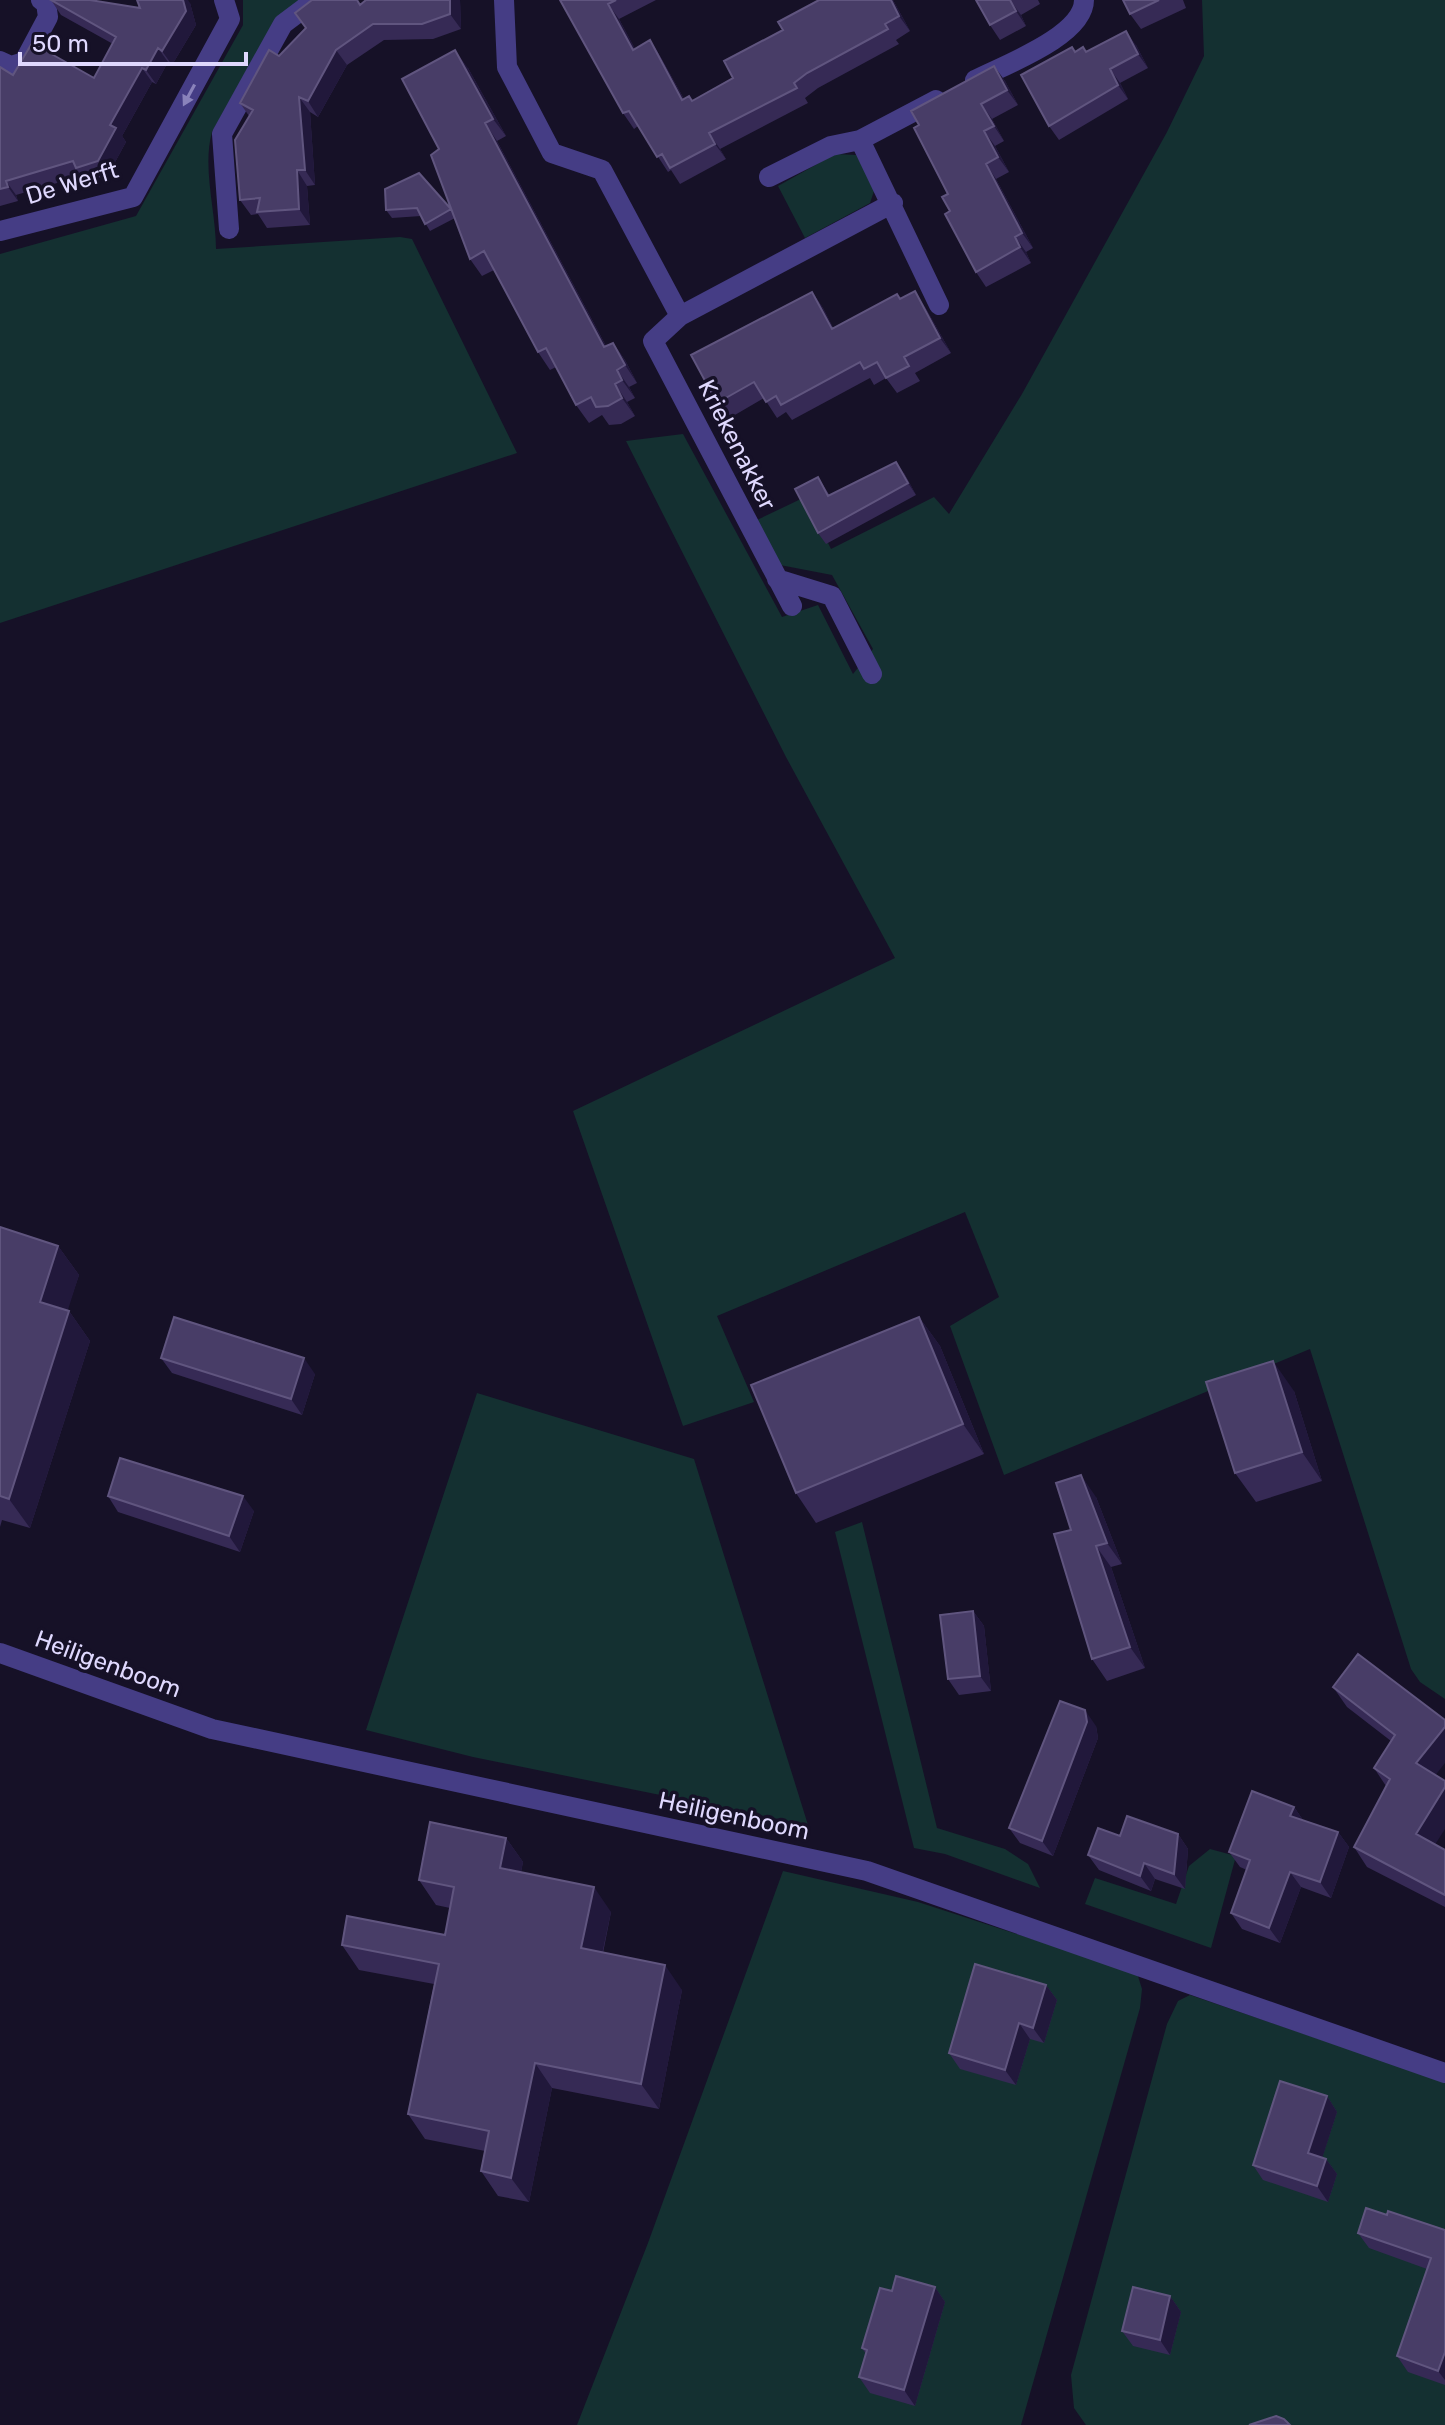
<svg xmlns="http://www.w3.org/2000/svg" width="1445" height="2425" viewBox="0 0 1445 2425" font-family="Rubik,sans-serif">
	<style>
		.green { fill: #143031 }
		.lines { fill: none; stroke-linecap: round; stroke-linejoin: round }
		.minor { stroke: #453d85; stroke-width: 20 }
		.wall { fill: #362a55 }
		.shaded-wall { fill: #21183b }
		.building { fill: #483d67; stroke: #60557f; stroke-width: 2 }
		.oneway { fill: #8a83bb }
		.labels { text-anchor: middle; stroke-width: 7; stroke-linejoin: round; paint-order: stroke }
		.street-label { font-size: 24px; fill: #dfd8fe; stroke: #161127 }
	</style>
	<rect width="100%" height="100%" fill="#161127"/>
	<path class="green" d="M243,0H308L270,29L212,132C202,168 216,211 216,249L400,237L412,239L517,453L0,623V254L136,216L243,25Z
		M1202,0H1445V1699L1420,1682L1411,1669L1310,1349L1004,1475L950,1326L999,1297L965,1212L717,1316L754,1402L683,1426L573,1111L895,958L786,757L626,441L683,434L782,617L818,605L853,674L873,649L832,575L780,565L757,520L805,497L831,549L934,497L949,514L1022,394L1167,132L1204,56Z
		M835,154L856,155L875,188L870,203L805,238L778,186Z
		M477,1393L694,1459L808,1825L473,1757L366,1730Z
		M862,1522L937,1828L1005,1849L1028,1864L1040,1888L945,1854L914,1848L835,1532Z
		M1210,1849L1236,1856L1211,1948L1085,1904L1095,1878L1176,1904L1189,1866Z
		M783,1871L918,1902L1137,1973L1142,1989L1140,2008L1021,2425H577L648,2243Z
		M1190,1995L1445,2082V2425H1086L1074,2408L1071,2375L1167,2024L1178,2001Z"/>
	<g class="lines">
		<path class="minor" d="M504,0L507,67L552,153L602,170L680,316L653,341L792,606
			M0,61L11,66L24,62L48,17L46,3L41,0
			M975,80C1004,65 1084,36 1084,0
			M860,140L939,305
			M769,177L831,146L860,140L936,100
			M229,229L222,134L283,24L315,0
			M0,231L133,197L230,19L224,0
			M680,316L893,203
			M777,579L832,596L872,674
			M0,1653L212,1729L867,1871L1445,2073"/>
	</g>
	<path class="wall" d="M51,0L140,8L190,3L196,25L172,65L168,62L156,84L152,82L122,136L126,142L108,175L85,182L81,176L16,195L18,201L0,206V67L13,75L94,78L113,44L61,15Z
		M460,0L461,29L433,39L384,40L347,65L318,117L310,112L315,185L307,186L310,225L267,228L258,214L251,215L240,200L249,116L240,103L279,56L360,5Z
		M560,0H656L619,19L635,49L650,40L660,56L684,99L693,101L733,78L783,30L819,0H893L910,31L896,40L899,44L818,88L805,98L808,103L720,149L726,159L680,184L671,170L668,172L638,126L634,129L623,113Z
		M976,0H1038L1040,4L1021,15L1026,26L1000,40L990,25Z
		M1123,0H1183L1186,8L1141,29L1130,14Z
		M1136,45L1148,68L1120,83L1128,99L1059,140L1049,126L1075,52H1086Z
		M994,66L1005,81L1018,105L992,119L1004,141L995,146L1009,172L996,179L1033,248L1026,252L1031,263L986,287L976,272L950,211L948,194L919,125Z
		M468,68L506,136L497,141L606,346L613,343L625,360L637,383L629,387L635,398L627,402L635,416L621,424L609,425L602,415L589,423L576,405L556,367L550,370L538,352L494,270L482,276L470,259L455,218L430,231L421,216L392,218L386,210L385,189L451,209L439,149Z
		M812,292L823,308L833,328L897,294L901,299L925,307L951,353L915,373L920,381L897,393L886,378L874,385L870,378L792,420L786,412L777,418L764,398L728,419L717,403Z
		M904,473L916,495L826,544L818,533V477L830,496Z
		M0,1227L58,1246L79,1275L67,1310L69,1311L90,1341L30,1528L2,1520L0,1527Z
		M919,1317L940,1346L984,1454L816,1523L796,1493Z
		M161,1358L315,1374L302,1415L172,1373Z
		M1294,1391L1322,1481L1256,1502L1235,1473Z
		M108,1496L254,1511L240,1552L118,1512Z
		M1096,1497L1122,1564L1111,1567L1145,1668L1107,1681L1092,1659L1071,1530Z
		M973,1611L984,1626L991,1691L959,1695L948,1679Z
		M1358,1654L1435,1775V1844L1445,1850V1907L1367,1867L1354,1847L1386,1786L1374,1768L1391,1741L1347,1707L1333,1687Z
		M1096,1726L1098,1738L1053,1856L1020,1843L1009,1828Z
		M1294,1807L1303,1820L1338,1832L1349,1847L1331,1898L1301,1887L1280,1943L1242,1929L1231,1913L1247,1870L1240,1867L1229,1852Z
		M1178,1834L1188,1849L1185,1889L1155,1879L1151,1891L1099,1870L1088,1855L1120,1836Z
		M506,1838L523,1862L521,1872L611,1912L603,1953L682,1990L659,2109L552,2088L529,2202L498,2196L481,2171L485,2151L425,2139L408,2114L434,1984L359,1970L342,1945L445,1935L450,1908L436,1905L419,1880Z
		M1046,1985L1057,2000L1044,2043L1030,2039L1016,2085L960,2069L949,2053Z
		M1327,2096L1337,2112L1322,2158L1326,2159L1337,2174L1328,2202L1263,2180L1253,2165Z
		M1387,2215L1445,2230V2385L1408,2372L1397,2356L1427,2269L1369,2248L1358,2233Z
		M935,2287L945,2302L915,2406L870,2393L859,2377L866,2354L862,2348L892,2291Z
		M1170,2296L1181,2312L1170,2355L1133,2346L1122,2331Z"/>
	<path class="shaded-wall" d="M183,0H188L190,3L196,25L172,65L162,51Z
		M450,0H460L461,29L450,14Z
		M891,0H893L910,31L899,16Z
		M1010,0L1021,15L1026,26L1016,11Z
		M608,4L619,19L644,65L633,50Z
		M1126,31L1136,45L1148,68L1138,54Z
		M650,40L660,56L693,115L682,100Z
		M158,48L168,62L156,84L146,70Z
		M336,50L347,65L318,117L308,101Z
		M455,50L468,68L506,136L493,119Z
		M994,66L1005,81L1018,105L1007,90Z
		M142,68L152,82L122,136L126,142L108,175L98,161L110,125Z
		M1110,69L1120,83L1128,99L1118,85Z
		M299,97L310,112L315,185L305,170Z
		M981,104L992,119L1004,141L994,126Z
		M485,123L497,141L616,365L604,347Z
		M984,131L995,146L1009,172L998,157Z
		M709,133L720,149L726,159L715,144Z
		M986,164L996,179L1033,248L1022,233Z
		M297,170L307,186L310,225L299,209Z
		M6,181L16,195L18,201L8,187Z
		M1015,237L1026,252L1031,263L1020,247Z
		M915,291L925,307L951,353L940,338Z
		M812,292L823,308L842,344L832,329Z
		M613,343L625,360L637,383L625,365Z
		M617,370L629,387L635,398L622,380Z
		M615,384L627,402L635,416L622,398Z
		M896,462L904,473L916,495L908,483Z
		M58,1246L79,1275L61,1332L40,1302Z
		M69,1311L90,1341L30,1528L9,1499Z
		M919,1317L940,1346L984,1454L963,1424Z
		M304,1358L315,1374L302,1415L291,1399Z
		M1273,1361L1294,1391L1322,1481L1302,1452Z
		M1081,1475L1096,1497L1122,1564L1107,1543Z
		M243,1496L254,1511L240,1552L229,1536Z
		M1096,1546L1111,1567L1145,1668L1130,1647Z
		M973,1611L984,1626L991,1691L980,1676Z
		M1085,1710L1096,1726L1098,1738L1053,1856L1042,1841Z
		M1445,1727V1763L1430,1782L1416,1763Z
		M1445,1787V1829L1429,1854L1416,1834Z
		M1294,1807L1305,1823L1290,1816Z
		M1338,1832L1349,1847L1331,1898L1320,1882Z
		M1178,1834L1188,1849L1185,1889L1174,1874Z
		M506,1838L523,1862L517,1892L500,1868Z
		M1144,1863L1155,1879L1151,1891L1140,1876Z
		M1290,1872L1301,1887L1280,1943L1269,1928Z
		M594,1887L611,1912L598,1973L581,1948Z
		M665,1965L682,1990L659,2109L641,2084Z
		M1046,1985L1057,2000L1044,2043L1033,2028Z
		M1019,2023L1030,2039L1016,2085L1005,2070Z
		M535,2063L552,2088L529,2202L511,2178Z
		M1327,2096L1337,2112L1319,2168L1308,2153Z
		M1326,2159L1337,2174L1328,2202L1317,2186Z
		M935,2287L945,2302L915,2406L904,2390Z
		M1170,2296L1181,2312L1170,2355L1160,2340Z
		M1445,2352V2380L1438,2371Z"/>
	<path class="building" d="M51,0H90L140,8L137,0H183L186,11L162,51L158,48L146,70L142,68L110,125L116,128L98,161L76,168L73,161L6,181L8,187L0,189V67L13,75L32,43L94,78L116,37Z
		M312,0H357L360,5L366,0H450V14L422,24H373L336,50L308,101L299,97L305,170H297L299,209L257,212L260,198L240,200L235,140L253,110L240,103L269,50L279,56L306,28L295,13Z
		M560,0H616L608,4L633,50L650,40L682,100L689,96L692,101L733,78L724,61L783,30L778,22L819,0H891L899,16L885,24L888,29L807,73L794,83L797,88L709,133L715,144L670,168L662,154L657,157L629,111L623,113Z
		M976,0H1010L1016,11L990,25Z
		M1123,0H1159L1130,14Z
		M1126,31L1138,54L1110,69L1118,85L1049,126L1021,75L1072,47L1075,52L1083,47L1086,52Z
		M455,50L493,119L485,123L604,347L613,343L625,365L617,370L622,380L615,384L622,398L608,406L596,407L591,397L576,405L546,348L538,352L484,251L470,259L431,155L439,149L402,79Z
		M994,66L1007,90L981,104L994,126L984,131L998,157L986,164L1022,233L1015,237L1020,247L976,272L945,214L950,211L942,197L948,194L914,128L919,125L911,111Z
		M419,173L451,209L425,224L417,208L386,210L385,189Z
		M915,291L940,338L904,357L909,366L886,378L877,362L864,369L860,362L781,405L776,396L766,402L754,382L717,403L691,355L812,292L832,329L897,294L900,299Z
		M896,462L908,483L818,533L795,489L818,477L828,496Z
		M0,1227L58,1246L40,1302L69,1311L9,1499L0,1496Z
		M174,1317L304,1358L291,1399L161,1358Z
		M919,1317L963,1424L796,1493L751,1385Z
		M1273,1361L1302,1452L1235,1473L1206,1382Z
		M120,1458L243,1496L229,1536L108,1496Z
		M1081,1475L1107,1543L1096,1546L1130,1647L1092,1659L1054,1534L1071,1530L1056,1483Z
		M973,1611L980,1676L948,1679L940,1615Z
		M1358,1654L1445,1720V1727L1416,1763L1445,1781V1787L1416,1834L1445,1850V1895L1354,1847L1390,1779L1374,1768L1395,1735L1333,1687Z
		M1060,1701L1085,1710L1087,1722L1042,1841L1009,1828Z
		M1252,1791L1294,1807L1290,1816L1338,1832L1320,1882L1290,1872L1269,1928L1231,1913L1250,1860L1229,1852Z
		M1127,1816L1178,1834L1174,1874L1144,1863L1140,1876L1088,1855L1098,1828L1120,1836Z
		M430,1822L506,1838L500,1868L594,1887L581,1948L665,1965L641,2084L535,2063L511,2178L481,2171L489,2131L408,2114L439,1964L342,1945L347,1916L445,1935L454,1887L419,1880Z
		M975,1964L1046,1985L1033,2028L1019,2023L1005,2070L949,2053Z
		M1280,2081L1327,2096L1308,2153L1326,2159L1317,2186L1253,2165Z
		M1366,2208L1387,2215L1388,2211L1445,2230V2352L1438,2371L1397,2356L1431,2258L1358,2233Z
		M896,2276L935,2287L904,2390L859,2377L867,2350L862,2348L880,2288L892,2291Z
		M1133,2287L1170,2296L1160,2340L1122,2331Z
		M1276,2416L1284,2419L1290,2425H1249Z"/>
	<defs><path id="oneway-solid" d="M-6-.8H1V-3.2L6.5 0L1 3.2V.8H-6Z" transform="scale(2)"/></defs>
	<use class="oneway" href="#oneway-solid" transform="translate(189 95) rotate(118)"/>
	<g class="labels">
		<g class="street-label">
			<text transform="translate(72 183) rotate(-17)" y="8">De Werft</text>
			<text transform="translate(737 445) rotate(63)" y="8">Kriekenakker</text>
			<text transform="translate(108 1664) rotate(20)" y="8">Heiligenboom</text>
			<text transform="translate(734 1816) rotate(12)" y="8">Heiligenboom</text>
		</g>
	</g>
	<path d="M20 52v12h226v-12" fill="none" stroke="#dfd8fe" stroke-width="4"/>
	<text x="32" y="52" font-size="24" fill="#dfd8fe" stroke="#161127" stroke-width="6" paint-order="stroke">50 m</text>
</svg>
